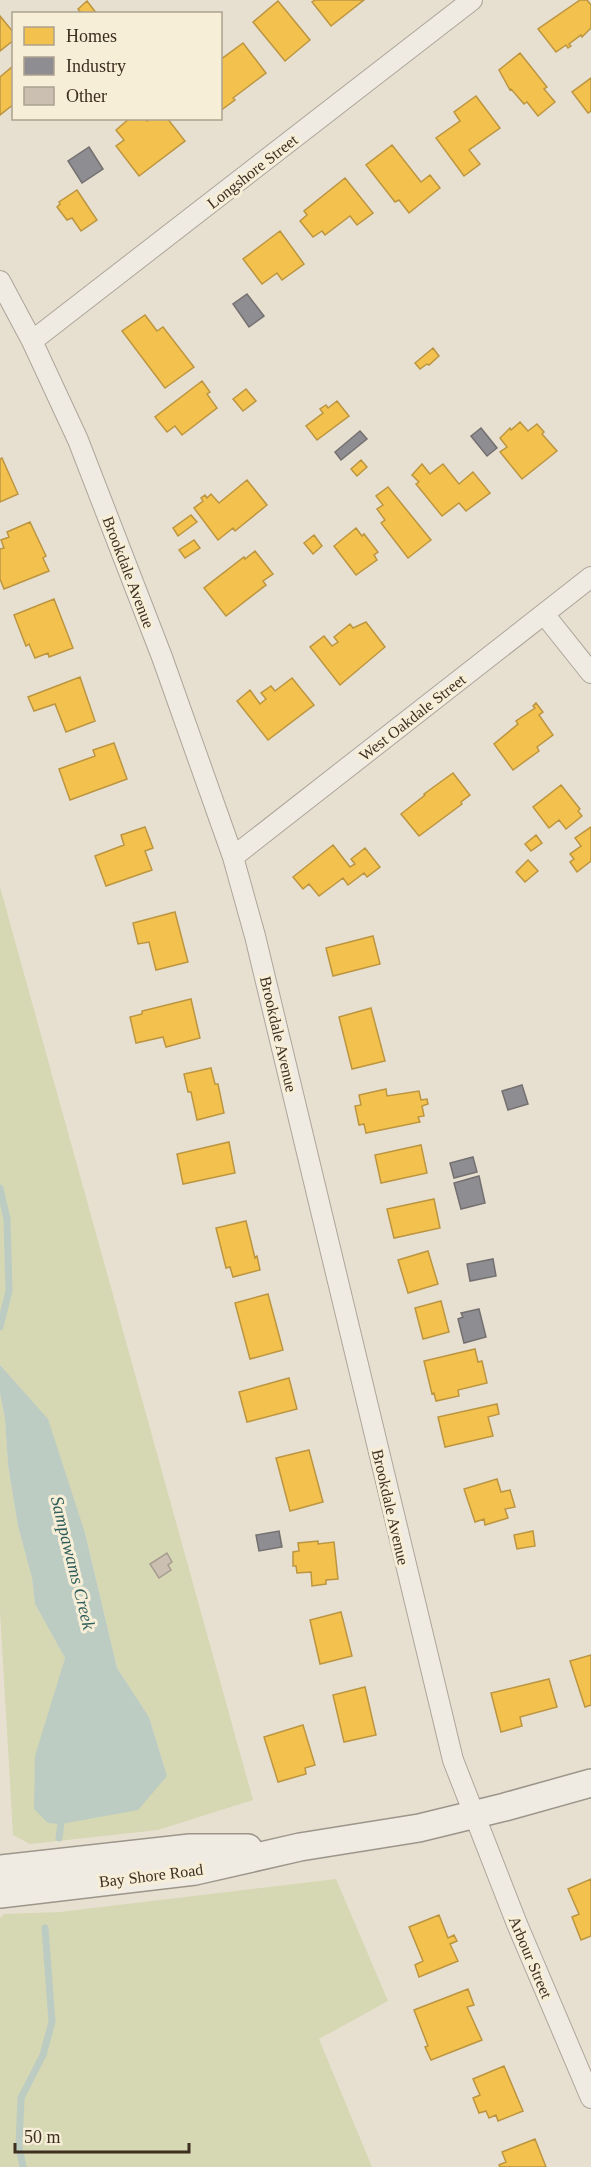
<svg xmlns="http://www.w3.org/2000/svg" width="591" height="2167" viewBox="0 0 591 2167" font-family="Georgia,serif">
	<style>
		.green { fill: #d6d7b3 }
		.water { fill: #bcccc2 }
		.homes { fill: #f2c14e; stroke: #bc9540; stroke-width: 1.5 }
		.industry { fill: #8d8d92; stroke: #757070; stroke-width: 1.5 }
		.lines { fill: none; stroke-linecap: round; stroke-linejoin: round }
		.stream { stroke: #bcccc2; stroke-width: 7 }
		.building { fill: #cbbfb2; stroke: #a89c90; stroke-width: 1.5 }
		.minor-casing { stroke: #ada599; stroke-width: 22 }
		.secondary-casing { stroke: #9c958a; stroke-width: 30 }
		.minor { stroke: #efebe3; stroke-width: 20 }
		.secondary { stroke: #efebe3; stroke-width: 27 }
		.labels { text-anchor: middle; stroke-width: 6; stroke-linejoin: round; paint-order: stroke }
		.street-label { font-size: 16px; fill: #3d2e20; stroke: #f7eed8 }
		.water-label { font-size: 18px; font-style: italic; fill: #2f5d5a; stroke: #f7eed8 }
	</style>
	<rect width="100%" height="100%" fill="#e7e0d1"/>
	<path class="green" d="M0,887L253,1800L158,1830L30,1844L13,1835L0,1611V1393L5,1419L8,1465L18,1526L32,1578L35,1604L65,1658L53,1699L167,1776L149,1717L117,1668L85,1533L13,1380L0,1365Z
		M336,1879L388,2001L319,2039L372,2167H0V1918L4,1914L60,1912Z"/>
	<path class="water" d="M0,1365L48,1419L85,1533L117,1668L149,1717L167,1776L138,1810L61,1824L48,1823L34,1809L35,1756L65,1658L35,1604L32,1578L18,1526L8,1465L5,1419L0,1393Z"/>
	<path class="homes" d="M315,0H364L331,26L312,2Z
		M580,0H587L591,5V28L582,37L581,35L569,44L571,46L568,48L566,45L556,52L538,29Z
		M87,1L97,14H82L78,9Z
		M278,1L310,40L285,61L253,22Z
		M0,16L14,33V40L0,51Z
		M243,43L266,73L233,98L235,100L220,111V60Z
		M520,53L547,87L544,89L555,102L538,116L527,102L524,104L511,89L510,90L499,70Z
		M12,67L14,68V104L0,115V77Z
		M591,78V111L588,113L572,92Z
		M476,96L500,128L469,150L480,164L464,176L436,138L460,121L454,112Z
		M130,118H144L147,121L150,118H167L185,141L139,176L116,146L124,140L116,130Z
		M392,145L421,182L430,175L440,188L409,213L399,200L395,202L366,165Z
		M345,178L373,213L357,225L350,216L325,235L322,231L313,237L300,221L307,215L304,211Z
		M77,190L97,220L81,231L72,218L67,220L57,207L60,204L59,202Z
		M280,231L304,264L282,280L277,273L262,284L243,259Z
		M145,315L157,331L163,327L194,367L165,388L122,331Z
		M433,348L439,356L429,365L427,364L420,369L415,363Z
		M202,381L210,392L207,394L217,408L182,435L175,426L167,432L155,417Z
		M246,389L256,401L243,411L233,399Z
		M337,401L349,416L317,440L306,426L323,413L320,409L326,405L328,408Z
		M520,422L528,431L537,424L544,432L542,434L557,451L522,479L500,452L507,447L500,438L510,428L511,430Z
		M2,458L18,494L0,502V459Z
		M361,460L367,467L357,476L351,469Z
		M422,464L430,474L443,464L459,484L473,472L490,493L466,511L459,503L442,516L416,484L419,482L412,475Z
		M247,480L267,505L235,531L233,528L218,540L194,508L203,501L201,498L205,495L207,498L211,494L219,503Z
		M388,487L431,540L408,558L381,523L385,520L377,509L383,505L376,496Z
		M191,515L197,522L178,536L173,528Z
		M30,522L46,556L43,558L49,571L4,589L0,579V549L4,548L1,540L9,537L7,532Z
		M356,528L362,536L364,534L378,552L374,555L377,560L356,575L334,546Z
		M314,535L322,546L313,554L304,543Z
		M194,540L200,548L185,558L179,550Z
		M255,551L273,574L263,581L266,585L226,616L204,588L244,557L245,559Z
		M54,599L73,648L49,657L48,653L35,658L29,644L26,646L14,615Z
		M366,622L385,647L340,685L310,647L324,636L332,646L338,642L334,637L350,624L353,628Z
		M80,677L95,721L66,732L55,704L34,711L28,697Z
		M292,678L314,705L268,740L237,701L250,690L260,704L266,699L261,693L271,686L275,691Z
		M536,703L543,712L539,715L553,735L537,747L539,751L513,770L494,744L518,724L516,721L535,708L533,706Z
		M114,743L127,779L70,800L59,769L95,756L93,750Z
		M453,773L470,795L461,802L462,804L419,836L401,814L425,795L424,794Z
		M561,785L580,809L578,811L582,816L566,829L559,820L549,828L533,807Z
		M145,827L153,848L145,851L152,870L106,886L95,856L124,845L121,835Z
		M591,827V861L577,872L570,862L574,859L570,854L581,846L575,838Z
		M536,835L542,843L531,851L525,844Z
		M333,845L350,867L355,864L351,859L365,848L380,867L367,877L364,873L348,885L343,878L319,896L309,884L303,889L293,877Z
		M528,860L538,871L525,882L516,872Z
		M175,912L188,962L156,970L149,942L138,944L133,923Z
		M373,936L380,964L333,976L326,948Z
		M191,999L200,1038L166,1047L163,1037L136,1043L130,1017L142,1014V1011Z
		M371,1008L385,1061L352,1069L339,1017Z
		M211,1068L215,1084H218L224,1113L197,1120L191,1092H188L184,1074Z
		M386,1089L387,1096L419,1091L421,1100L427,1099L428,1104L422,1106L424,1116L418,1117L420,1122L366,1133L364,1124L359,1125L355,1106L361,1105L359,1095Z
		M229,1142L235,1173L183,1184L177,1154Z
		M421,1145L427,1173L381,1183L375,1155Z
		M434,1199L440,1228L394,1238L387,1209Z
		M246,1221L255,1258L257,1256L260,1270L233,1277L230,1267L226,1268L216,1228Z
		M428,1251L438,1284L408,1293L398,1260Z
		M268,1294L283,1350L250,1359L235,1303Z
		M441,1301L449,1332L423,1339L415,1308Z
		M475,1349L478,1362L482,1361L487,1383L458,1390L459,1396L436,1401L434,1393L432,1394L424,1361Z
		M289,1378L297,1409L247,1422L239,1392Z
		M497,1404L499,1414L488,1417L493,1436L445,1447L438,1417Z
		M309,1450L323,1502L290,1511L276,1458Z
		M497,1479L501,1492L510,1490L515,1507L505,1509L508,1518L485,1525L484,1519L475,1522L464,1489Z
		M533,1531L535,1546L517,1549L514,1535Z
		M318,1541V1544L334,1542L338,1579L326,1580V1584L312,1586L311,1572L297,1573L296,1566H293V1552L299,1551L298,1543Z
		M341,1612L352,1656L320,1664L310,1620Z
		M591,1655V1705L585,1707L570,1661Z
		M549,1679L557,1707L520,1717L522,1726L501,1732L491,1693Z
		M365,1687L376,1735L344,1742L333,1695Z
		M303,1725L315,1765L305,1768L306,1774L278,1782L264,1737Z
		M591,1879V1936L581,1940L572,1917L579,1914L568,1889Z
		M439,1915L448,1938L454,1935L457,1941L450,1944L458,1961L419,1977L415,1965L423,1961L409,1927Z
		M468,1989L474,2005L467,2007L482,2040L431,2060L425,2047L428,2046L414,2010Z
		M504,2066L523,2111L498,2121L496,2115L489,2118L486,2111L479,2113L473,2098L480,2095L473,2079Z
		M535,2139L546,2167H500L499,2165L506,2162L502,2152Z"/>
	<path class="industry" d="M89,147L103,169L82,183L68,161Z
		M247,294L264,316L249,327L233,304Z
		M481,428L497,448L487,456L471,436Z
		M360,431L367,439L341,460L335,452Z
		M522,1085L528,1104L508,1110L502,1091Z
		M473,1157L477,1172L454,1178L450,1163Z
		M479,1176L485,1203L461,1209L454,1183Z
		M493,1259L496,1276L470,1281L467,1264Z
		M479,1309L486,1337L464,1343L458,1319L463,1317L461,1313Z
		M279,1531L282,1547L259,1551L256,1535Z"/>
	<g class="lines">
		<path class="stream" d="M0,1188L7,1219L9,1291L0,1327
			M59,1838L62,1816
			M23,2167L19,2147L21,2098L43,2055L52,2022L45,1928"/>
	</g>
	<path class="building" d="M167,1553L172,1562L168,1565L171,1570L159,1578L150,1564Z"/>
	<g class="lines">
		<defs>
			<path id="minor" d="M0,281L32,341L78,440L162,657L233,857L255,936L453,1760L517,1924L591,2098
				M32,341L472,0
				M544,614L591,673
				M233,857L591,577"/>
			<path id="secondary" d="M0,1869L190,1848H248
				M0,1894L195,1871L300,1847L419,1828L505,1807L591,1783"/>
		</defs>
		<use href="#minor" class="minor-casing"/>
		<use href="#secondary" class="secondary-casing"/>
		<use href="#minor" class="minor"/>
		<use href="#secondary" class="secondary"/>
	</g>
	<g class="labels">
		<g class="street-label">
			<text transform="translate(252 171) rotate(-38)" y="6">Longshore Street</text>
			<text transform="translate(129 572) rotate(69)" y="6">Brookdale Avenue</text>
			<text transform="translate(412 717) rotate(-38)" y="6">West Oakdale Street</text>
			<text transform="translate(279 1034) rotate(77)" y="6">Brookdale Avenue</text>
			<text transform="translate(391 1507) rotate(77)" y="6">Brookdale Avenue</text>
			<text transform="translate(151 1875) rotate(-7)" y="6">Bay Shore Road</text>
			<text transform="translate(531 1957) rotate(67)" y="6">Arbour Street</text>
		</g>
		<g class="water-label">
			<text transform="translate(73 1563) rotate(76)" y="6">Sampawams Creek</text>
		</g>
	</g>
	<rect x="12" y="12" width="210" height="108" fill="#f7eed8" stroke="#ada18e" stroke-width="1.5"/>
	<rect x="24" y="27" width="30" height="18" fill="#f2c14e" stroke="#ada18e" stroke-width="1.5"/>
	<text x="66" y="42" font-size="18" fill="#3d2e20">Homes</text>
	<rect x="24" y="57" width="30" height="18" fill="#8d8d92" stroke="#ada18e" stroke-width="1.5"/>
	<text x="66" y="72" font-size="18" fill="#3d2e20">Industry</text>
	<rect x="24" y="87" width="30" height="18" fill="#cbbfb2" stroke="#ada18e" stroke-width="1.5"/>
	<text x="66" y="102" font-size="18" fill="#3d2e20">Other</text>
	<path d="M15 2143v9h174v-9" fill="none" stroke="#3d2e20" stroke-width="3"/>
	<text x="24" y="2143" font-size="18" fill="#3d2e20" stroke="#f7eed8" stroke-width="4.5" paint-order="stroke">50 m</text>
</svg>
